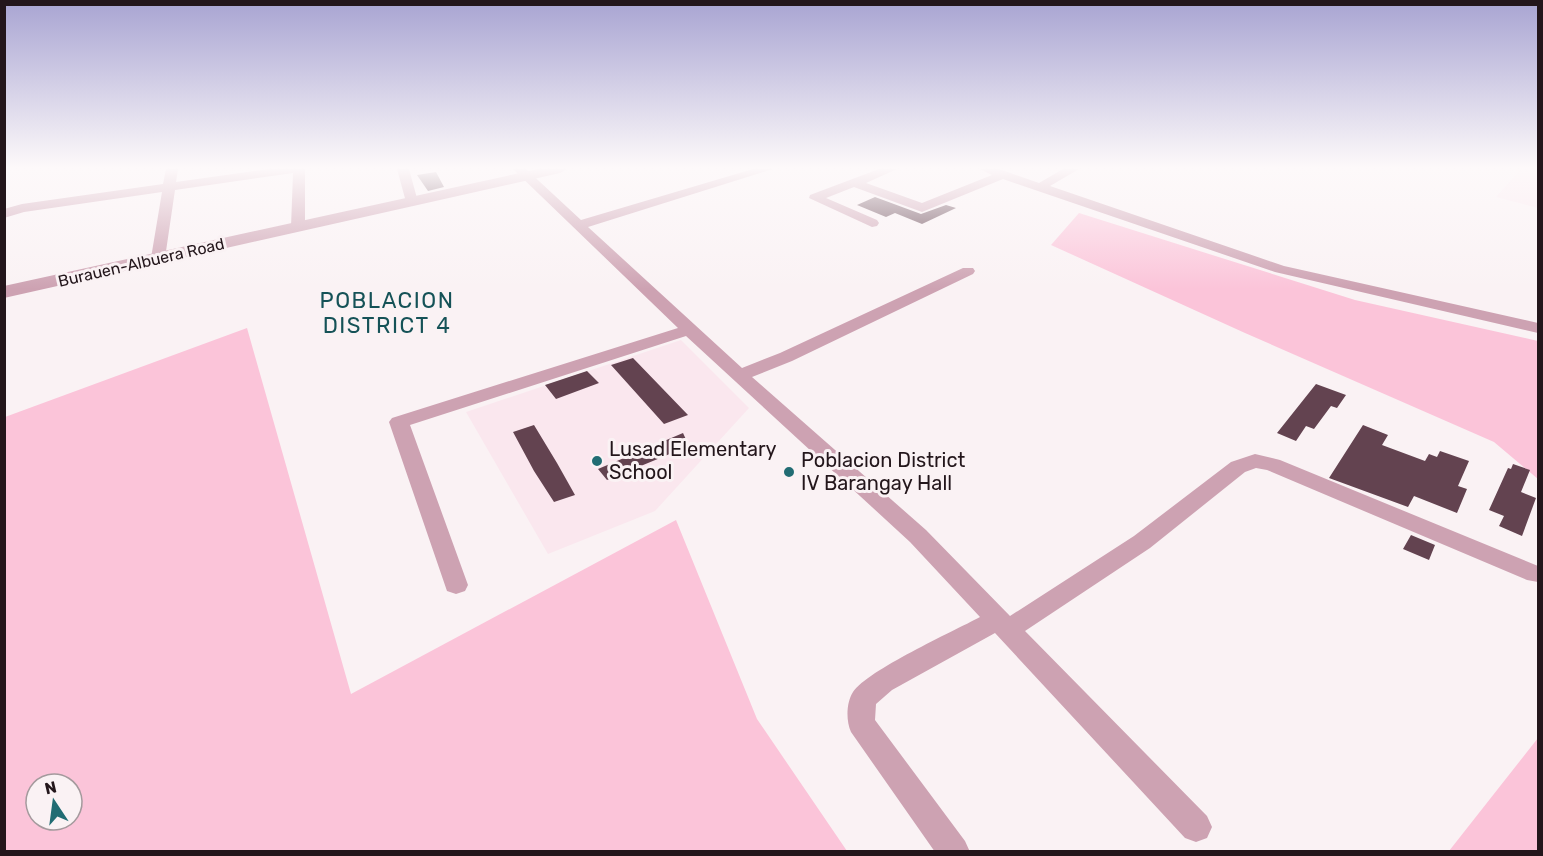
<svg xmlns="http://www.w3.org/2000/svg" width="1543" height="856" viewBox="0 0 1543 856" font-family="Rubik,sans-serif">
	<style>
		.built { fill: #fae7ee }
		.green { fill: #fbc4d9; fill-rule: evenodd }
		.building { fill: #634350 }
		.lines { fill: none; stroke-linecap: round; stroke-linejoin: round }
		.minor { fill: #cda2b2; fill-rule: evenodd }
		.tertiary { fill: #cda2b2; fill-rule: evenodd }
		.poi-dot { fill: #216c73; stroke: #faf2f4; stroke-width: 2 }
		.labels { text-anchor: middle; stroke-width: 6; stroke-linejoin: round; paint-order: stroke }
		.far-street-label { font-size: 16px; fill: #23161b; stroke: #faf2f4 }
		.poi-label { font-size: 20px; fill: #23161b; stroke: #faf2f4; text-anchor: start }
		.quarter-label { font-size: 22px; letter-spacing: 1.5px; fill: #155257; stroke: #faf2f4 }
	</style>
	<rect width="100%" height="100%" fill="#faf2f4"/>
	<path class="built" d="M1521,169H1538V208L1496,197Z
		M681,340L749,408L655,511L548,554L466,412Z"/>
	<path class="green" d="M1079,213L1355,300L1538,341V479L1494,442L1245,333L1051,245Z
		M247,328L351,694L676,520L757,719L847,851H5V417ZM36,784H72V820H36Z
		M1538,738V851H1449Z"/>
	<path class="building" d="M436,172L444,187L428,191L417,175Z
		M875,197L921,214L946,205L956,208L922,224L895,213L886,217L857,205Z
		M633,358L688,415L664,424L611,365Z
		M587,371L599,383L556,399L545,385Z
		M1316,384L1346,395L1337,408L1331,406L1314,429L1306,426L1296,441L1277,433Z
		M534,425L557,463L575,495L554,502L534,471L513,432Z
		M1363,425L1388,435L1382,445L1425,461L1429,454L1437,457L1440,451L1469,461L1458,486L1467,489L1457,513L1414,496L1408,507L1329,478Z
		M683,433L689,446L607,480L598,469Z
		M1513,464L1530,470L1521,492L1536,498L1522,536L1499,526L1504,516L1489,510L1508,468L1511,469Z
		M1411,535L1435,545L1429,560L1403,549Z"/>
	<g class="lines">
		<path class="minor" d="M166,169H178L176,182L269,169H305V227L298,231L291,227L293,173L175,190L165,258L158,262L151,258L162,192L24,212L4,218V209L22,204L163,184Z
			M397,169H409L418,202L417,205H407L406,202Z
			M513,169H526L581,220L753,169H773L588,227L742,368L780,353L963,268H973L975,271L973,274L792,361L752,377L926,530L1010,616L1134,536L1231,462L1255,454L1280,460L1538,566V582L1527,580L1267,470L1256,468L1245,472L1150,548L1025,631L1207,816L1212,827L1207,838L1196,842L1185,838L995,633L892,690L876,704L875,720L965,841L970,852H935L851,732C846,721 846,703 853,692C868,670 952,632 980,617L910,542L686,336L410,425L468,585L465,591L456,594L447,591L389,422L392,418L678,328Z
			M879,169H897L866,183L922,203L992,175L980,169H999L1039,183L1063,169H1079L1050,186L1284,266L1538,323V333L1275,272L1003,179L922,212L854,187L826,198L877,220L879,223L877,226L872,227L809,198L810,195Z"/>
		<path class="tertiary" d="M538,169H567L560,173L4,298V286Z"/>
	</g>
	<linearGradient id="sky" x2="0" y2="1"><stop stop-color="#a8a4d2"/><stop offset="0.58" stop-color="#fdf9fa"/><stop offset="1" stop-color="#fdf9fa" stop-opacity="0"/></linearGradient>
	<rect width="1543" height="289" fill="url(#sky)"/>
	<g class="poi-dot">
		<circle cx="597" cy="461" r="6"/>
		<circle cx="789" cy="472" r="6"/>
	</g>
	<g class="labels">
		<g class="far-street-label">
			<text transform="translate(141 262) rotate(-13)" y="6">Burauen-Albuera Road</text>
		</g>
		<g class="poi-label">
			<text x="609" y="456">Lusad Elementary<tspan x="609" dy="23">School</tspan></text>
			<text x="801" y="467">Poblacion District<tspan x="801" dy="23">IV Barangay Hall</tspan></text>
		</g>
		<g class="quarter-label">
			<text x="387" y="308">POBLACION<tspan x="387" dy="25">DISTRICT 4</tspan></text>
		</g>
	</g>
	<rect width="1543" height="856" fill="none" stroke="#23161b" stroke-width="12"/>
	<g transform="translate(54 802) rotate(347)"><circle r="28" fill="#faf2f4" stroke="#a49a9d" stroke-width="1.5"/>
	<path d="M0-4.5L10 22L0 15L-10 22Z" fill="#216c73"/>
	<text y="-9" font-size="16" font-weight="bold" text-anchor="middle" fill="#23161b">N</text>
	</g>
</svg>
